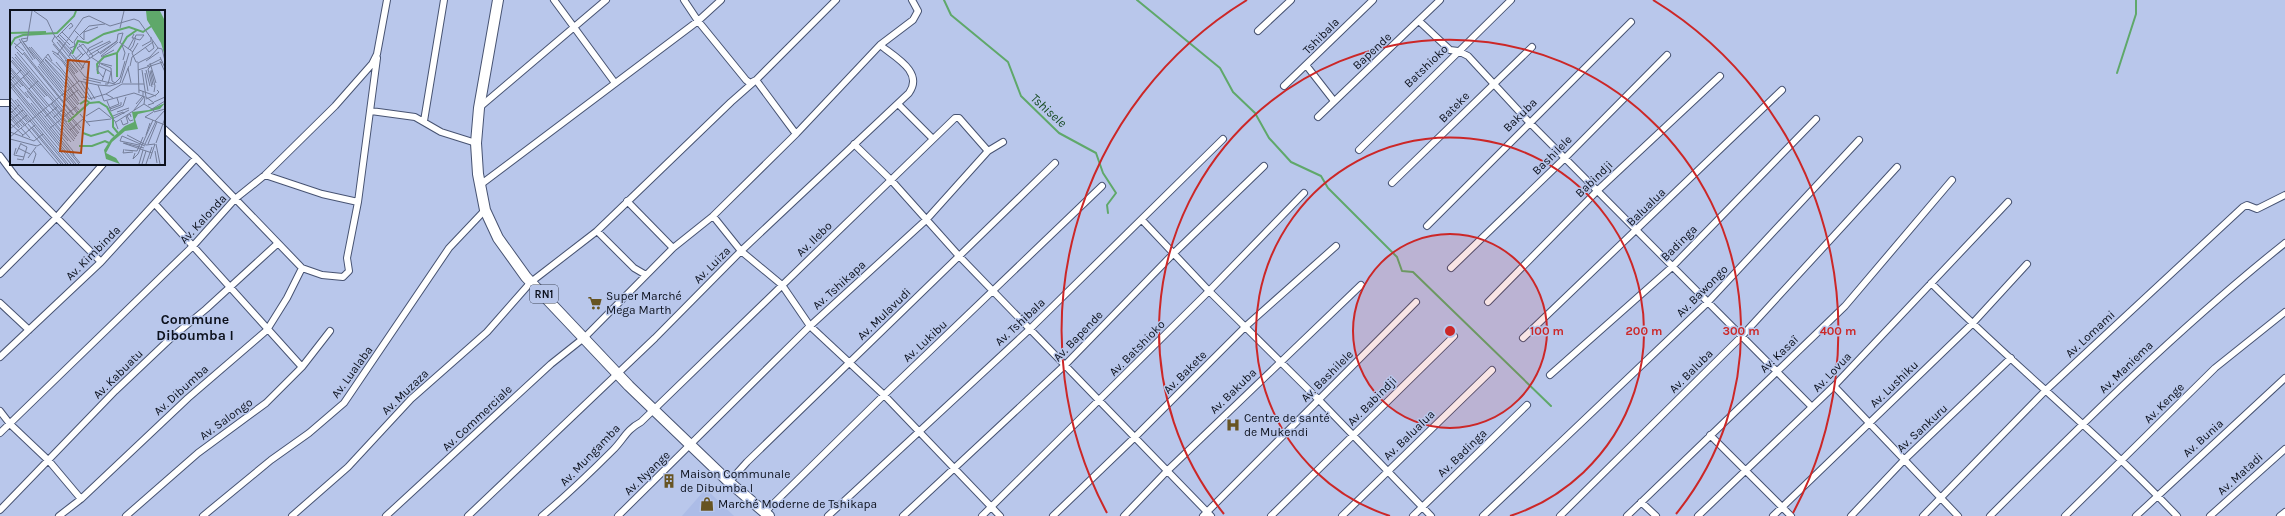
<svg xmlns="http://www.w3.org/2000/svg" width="2285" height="516" viewBox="0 0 2285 516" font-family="Karla,sans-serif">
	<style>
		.built { fill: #acbce7 }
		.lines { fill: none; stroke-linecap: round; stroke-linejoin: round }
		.stream { stroke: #5fa86a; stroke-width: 2 }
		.minor-casing { stroke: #475372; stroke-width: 8 }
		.trunk-casing { stroke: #475372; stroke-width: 12 }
		.minor { stroke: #fff; stroke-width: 6 }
		.trunk { stroke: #fff; stroke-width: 10 }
		.ring { fill: none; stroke: #cc2727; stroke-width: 2 }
		.labels { text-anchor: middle; stroke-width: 3; stroke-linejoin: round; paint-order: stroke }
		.shield { fill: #b9c7eb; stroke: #40485b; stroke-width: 1 }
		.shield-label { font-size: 11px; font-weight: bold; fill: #0c111d }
		.street-label { font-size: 12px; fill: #0c111d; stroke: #b9c7eb }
		.poi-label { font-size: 12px; fill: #0c111d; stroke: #b9c7eb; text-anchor: start }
		.water-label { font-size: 13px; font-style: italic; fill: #174b23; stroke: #b9c7eb }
		.quarter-label { font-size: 14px; font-weight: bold; fill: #0c111d; stroke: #b9c7eb }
		.inset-river { fill: none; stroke: #5fa86a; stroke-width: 2 }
		.inset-road { fill: none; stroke: #747e99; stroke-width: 1 }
		.view { fill: #b14710; fill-opacity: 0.15; stroke: #b14710; stroke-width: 2 }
		.inset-edge { fill: none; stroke: #0c111d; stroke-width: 2 }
		.centre { fill: #cc2727; stroke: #b9c7eb; stroke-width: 2 }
		.ring-label { font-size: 12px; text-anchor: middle; font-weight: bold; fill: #cc2727; stroke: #b9c7eb; stroke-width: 3; stroke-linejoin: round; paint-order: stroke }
	</style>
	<rect width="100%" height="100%" fill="#b9c7eb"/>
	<path class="built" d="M708,491L734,516H682L703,492Z"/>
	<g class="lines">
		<path class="stream" d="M944,0L951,15L1008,62L1021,96L1059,133L1096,153L1103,173L1116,193L1107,205L1108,213
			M1137,0L1220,68L1233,92L1255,113L1269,138L1291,162L1321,176L1328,188L1397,257L1402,271L1413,272L1551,406
			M2117,73L2136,14V0"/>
		<defs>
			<path id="minor" d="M554,0L615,83
				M684,0L698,21L746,80L750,83L756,80L796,134
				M1419,21L1450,50L1458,51L1468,56L1529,122L1812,407
				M1258,31L1291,0
				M1306,65L1334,101
				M1284,86L1373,0
				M0,103H11
				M898,104L933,139
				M480,107L606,0
				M371,111L415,117L441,132L476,143
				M1318,117L1440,0
				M424,121L444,0
				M164,129L196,158L302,268L322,275L343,277L349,271L347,258L358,202L377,58
				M854,144L891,180L959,256L1211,516
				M1359,150L1511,0
				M0,156L15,176L101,262
				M265,175L322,194L358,202
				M1392,183L1532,47
				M480,185L698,21L721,0
				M627,201L673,248
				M155,204L302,367
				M713,216L741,251L782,285L810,326L884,395L1000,516
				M1142,220L1209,291L1319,400L1431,516
				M1427,226L1631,22
				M597,231L634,268L646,275
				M1451,268L1566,157L1667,55
				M0,274L56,218L103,164
				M1931,283C2011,363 2099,434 2177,516
				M1488,302L1598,190L1720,76
				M0,303L29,330
				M1523,338L1782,90
				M0,357L101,262L196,158
				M1550,375L1672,267L1816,119
				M1834,386L1958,516
				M0,411L10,424L49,461L81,499
				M0,433L193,246L235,199L265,175L335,106L372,64L377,54L387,0
				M1710,435L1791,516
				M729,482L747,462L1055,163
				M1641,502L1656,516
				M0,510L115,391L171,338L206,309L277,244
				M765,512L884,395L1102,186
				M59,516L81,499L188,398L267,330L287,298L302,268
				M126,516L198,453L266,403L302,367L330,331
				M203,516L271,460L309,433L344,403L449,248L485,210
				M292,516L348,467L411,399L487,332L531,282L597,231L731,102L756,80L836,0
				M386,516L551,364L585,337L673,248L713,216L796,134L880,45L913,20L918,11L912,0
				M468,516L655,338L741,251L909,93C924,72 895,57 880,45
				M542,516C567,495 590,473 613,450C624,439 626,430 641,422L955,118H959L988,151
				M618,516L810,326L926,220L988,151L1003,142
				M828,516L1031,328L1223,139
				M903,516L1066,364L1174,253L1264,166
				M982,516L1209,291L1304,193
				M1053,516L1135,437L1246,326L1336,246
				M1124,516L1167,471L1361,285
				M1203,516L1416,302
				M1271,516L1454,336
				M1342,516L1492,370
				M1413,516L1527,405
				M1483,516L1707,303L1859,140
				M1560,516L1741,337L1897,167
				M1627,516L1845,306L1952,180
				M1698,516L1834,386L2008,202
				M1773,516L1972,324L2027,264
				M1851,516L1905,459L2011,358
				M1923,516L2046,390L2243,207L2247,205L2257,209L2285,195
				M1990,516C2085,421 2180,327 2285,243
				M2065,516L2215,368L2285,312
				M2136,516L2285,378
				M2210,516L2285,449
				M2280,516L2285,512"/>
			<path id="trunk" d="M498,0L479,108L476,143L478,174L485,210L498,238L526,277L629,386L729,482L769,516"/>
		</defs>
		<use href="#minor" class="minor-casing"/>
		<use href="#trunk" class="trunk-casing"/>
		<use href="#minor" class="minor"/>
		<use href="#trunk" class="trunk"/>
	</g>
	<circle cx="1450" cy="331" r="97" fill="#cc2727" fill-opacity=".12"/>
	<g class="ring">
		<circle cx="1450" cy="331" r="97"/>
		<path d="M1390 516A194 194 0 1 1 1510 516"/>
		<path d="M1224 514A291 291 0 1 1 1676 514"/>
		<path d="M1107 513A388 388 0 0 1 1247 0M1653 0A388 388 0 0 1 1793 513"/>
	</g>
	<defs>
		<symbol id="supermarket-bare" viewBox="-9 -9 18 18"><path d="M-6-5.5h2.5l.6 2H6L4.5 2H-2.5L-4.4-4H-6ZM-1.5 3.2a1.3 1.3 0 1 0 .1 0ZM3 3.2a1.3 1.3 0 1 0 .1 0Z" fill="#675422" stroke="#b9c7eb" stroke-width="2.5" paint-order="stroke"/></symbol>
		<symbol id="hospital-bare" viewBox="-9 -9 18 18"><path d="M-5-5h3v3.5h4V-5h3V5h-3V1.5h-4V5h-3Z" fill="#675422" stroke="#b9c7eb" stroke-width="2.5" paint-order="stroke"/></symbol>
		<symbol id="building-bare" viewBox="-9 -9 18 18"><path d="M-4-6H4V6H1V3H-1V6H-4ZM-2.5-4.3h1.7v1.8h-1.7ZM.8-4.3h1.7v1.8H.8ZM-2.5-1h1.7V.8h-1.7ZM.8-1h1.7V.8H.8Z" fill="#675422" stroke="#b9c7eb" stroke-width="2.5" paint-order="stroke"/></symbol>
		<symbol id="shop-bare" viewBox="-9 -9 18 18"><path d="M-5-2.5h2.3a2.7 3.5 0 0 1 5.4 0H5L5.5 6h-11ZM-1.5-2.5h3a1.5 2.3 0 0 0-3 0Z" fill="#675422" stroke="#b9c7eb" stroke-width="2.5" paint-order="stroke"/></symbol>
	</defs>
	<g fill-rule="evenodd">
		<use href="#supermarket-bare" x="585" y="293" width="20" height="20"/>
		<use href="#hospital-bare" x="1223" y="415" width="20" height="20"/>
		<use href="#building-bare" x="659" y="471" width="20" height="20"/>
		<use href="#shop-bare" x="697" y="494" width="20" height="20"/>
	</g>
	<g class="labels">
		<rect class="shield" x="530" y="285" width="28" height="18" rx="3"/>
		<g class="shield-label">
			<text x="544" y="298">RN1</text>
		</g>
		<g class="street-label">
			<text transform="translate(1321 36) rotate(-45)" y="4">Tshibala</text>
			<text transform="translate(1372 51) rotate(-43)" y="4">Bapende</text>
			<text transform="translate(1426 66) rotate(-44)" y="4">Batshioko</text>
			<text transform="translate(1454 107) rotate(-45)" y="4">Bateke</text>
			<text transform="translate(1520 115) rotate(-45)" y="4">Bakuba</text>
			<text transform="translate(1552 155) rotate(-45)" y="4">Bashilele</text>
			<text transform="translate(1594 179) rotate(-44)" y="4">Babindji</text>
			<text transform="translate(1646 207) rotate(-44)" y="4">Balualua</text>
			<text transform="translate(203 219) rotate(-47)" y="4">Av. Kalonda</text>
			<text transform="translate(814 239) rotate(-44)" y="4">Av. Ilebo</text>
			<text transform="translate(1679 243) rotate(-45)" y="4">Badinga</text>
			<text transform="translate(93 253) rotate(-45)" y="4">Av. Kimbinda</text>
			<text transform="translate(712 265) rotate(-45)" y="4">Av. Luiza</text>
			<text transform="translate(839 285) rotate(-42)" y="4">Av. Tshikapa</text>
			<text transform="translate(1702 291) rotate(-45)" y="4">Av. Bawongo</text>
			<text transform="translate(884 314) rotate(-44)" y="4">Av. Mulavudi</text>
			<text transform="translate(1020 322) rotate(-43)" y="4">Av. Tshibala</text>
			<text transform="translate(2090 334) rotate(-43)" y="4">Av. Lomami</text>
			<text transform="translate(1078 336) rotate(-46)" y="4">Av. Bapende</text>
			<text transform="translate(925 341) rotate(-43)" y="4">Av. Lukibu</text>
			<text transform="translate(1137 348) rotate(-45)" y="4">Av. Batshioko</text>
			<text transform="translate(1779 354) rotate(-44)" y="4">Av. Kasaï</text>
			<text transform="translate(2126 367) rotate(-44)" y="4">Av. Maniema</text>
			<text transform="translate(1691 371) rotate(-45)" y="4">Av. Baluba</text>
			<text transform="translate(352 372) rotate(-54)" y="4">Av. Lualaba</text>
			<text transform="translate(1185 372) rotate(-45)" y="4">Av. Bakete</text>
			<text transform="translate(1832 372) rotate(-46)" y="4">Av. Lovua</text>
			<text transform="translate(118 374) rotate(-45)" y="4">Av. Kabuatu</text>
			<text transform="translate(1327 376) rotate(-45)" y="4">Av. Bashilele</text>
			<text transform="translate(1894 384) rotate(-44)" y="4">Av. Lushiku</text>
			<text transform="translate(181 390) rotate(-42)" y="4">Av. Dibumba</text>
			<text transform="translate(1233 391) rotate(-44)" y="4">Av. Bakuba</text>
			<text transform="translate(405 392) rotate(-44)" y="4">Av. Muzaza</text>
			<text transform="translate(1372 401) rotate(-45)" y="4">Av. Babindji</text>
			<text transform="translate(2164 403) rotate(-45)" y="4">Av. Kenge</text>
			<text transform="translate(477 418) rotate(-43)" y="4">Av. Commerciale</text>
			<text transform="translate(226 419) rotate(-36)" y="4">Av. Salongo</text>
			<text transform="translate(1922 428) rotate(-43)" y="4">Av. Sankuru</text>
			<text transform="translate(1409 435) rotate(-44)" y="4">Av. Balualua</text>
			<text transform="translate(2203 438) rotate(-42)" y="4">Av. Bunia</text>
			<text transform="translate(1462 453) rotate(-44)" y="4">Av. Badinga</text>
			<text transform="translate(590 455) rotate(-46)" y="4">Av. Mungamba</text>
			<text transform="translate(647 473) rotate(-44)" y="4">Av. Nyange</text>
			<text transform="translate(2240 474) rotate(-42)" y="4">Av. Matadi</text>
		</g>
		<g class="poi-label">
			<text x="606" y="300">Super Marché<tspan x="606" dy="14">Mega Marth</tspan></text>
			<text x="1244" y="422">Centre de santé<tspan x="1244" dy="14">de Mukendi</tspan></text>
			<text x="680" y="478">Maison Communale<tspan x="680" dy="14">de Dibumba I</tspan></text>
			<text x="718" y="508">Marché Moderne de Tshikapa</text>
		</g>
		<g class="water-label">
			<text transform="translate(1049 110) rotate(42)" y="5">Tshisele</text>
		</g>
		<g class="quarter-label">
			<text x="195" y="324">Commune<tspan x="195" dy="16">Diboumba I</tspan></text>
		</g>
	</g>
	<g transform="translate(10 10)">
		<rect width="155" height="155" fill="#b9c7eb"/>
		<path d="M136,1H150L154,9L155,47L151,33L137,10ZM155,93L150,99L128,104L125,109L128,119L115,121L102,132L96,143L106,148L110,154L96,149L94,140L101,129L115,116L124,112L122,102L139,100Z" fill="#5fa86a"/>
		<path class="inset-river" d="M0,23L36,22M0,36L5,28L13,25L47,23L64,6L66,1M107,43V67M62,44L68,31L78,33L94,24L119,17L133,22L143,15M88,64L87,54L94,47L107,43L117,27L127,20M70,94L76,90L80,93L89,92L97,97L103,108V117L108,123M58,112L79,93M73,123L81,126L98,121L104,126M69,136H82L95,131L99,133"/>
		<path class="inset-road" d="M22,1L17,31L13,32L69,100M24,1L37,10L44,25L72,59M110,18L114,1M64,20L74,30V21M52,22L63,33M74,22L88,17M49,24L60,35M45,26L42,31L68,62M48,26L62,41L59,46M69,26L79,16L95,14M18,28L11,29L25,49M46,28L61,13L63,16L59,19M9,29L23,50M49,30L61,43M11,32L5,37L13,45M47,32L75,67L105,74M109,32L123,42M4,33L14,41M43,34L67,63M69,34L80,48M112,35L115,43L113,50M132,36L141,31V27M19,37L53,78M21,37L55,77M135,37L139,42L144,38L142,31M60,38L65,36L64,32L68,26M118,39L124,28M120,40L123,36L125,30V28L126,25H134L130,30L126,29L125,28H122L124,24M42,41L48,44L69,71M79,41L100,31M7,42L62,108M14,42L64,105M13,43L63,105M43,43L52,51L79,89L96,84L103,88M77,43L79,38L93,31M89,43L107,31L108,24L113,23L110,33M5,44L60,109M90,44L107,31M47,45L73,8L79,6L100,16L124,9L129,11L148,38L152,39L155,51M63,45L74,58M73,45L67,38L73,34L83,46M79,45L101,32M91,46L108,32M2,47L37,86M5,47L59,110M36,47L50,60M81,47L90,53L102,56M91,47L104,40M150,47L155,58M35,49L56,71L69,91M2,50L35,87M35,50L68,89M55,50L65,64M1,51L66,127M63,51L72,43M67,51L76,42M136,51L149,42M150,51L155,62M46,52L75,88L77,87M128,52H126L122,43L128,33M90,53L87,60L93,67M140,53L146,73M29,54L68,102M30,54L38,44L42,51M91,54L101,58L102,71L105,73M28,56L67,103M89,56L101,62M120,56L122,47L143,32M137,56L151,49M141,56L138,59L142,77M0,57L64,131M118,58L121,73M0,59L61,132M50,60L72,88L74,87M71,60L76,51L89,42L87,40M128,60L153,52M132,60L136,87M136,60L140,76M141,60L145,76L144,82M140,61L143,75M0,62L13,76M135,63L138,81M0,65L11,77M13,67L37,96M0,68L18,88M73,69L91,73M0,71L69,154M0,71L11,60M92,71L96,59M71,72L82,90M0,73L66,154M75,73L85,89M105,73L110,68L115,51M112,73L119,56M95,74H98L101,62M88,75L100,76L110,73L119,43M0,76L64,154M0,79L20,61M19,79L28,71M58,80L69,94M129,80L146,86M17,81L58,131M56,81L68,95M15,82L63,141L64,146M129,83L128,53L140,47L148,38M96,84L112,74H134M0,87L56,154M136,87L144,93L138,95M7,89L61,154M136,89L146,85L149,82L147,80M5,90L58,154M0,91L19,112M97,91L101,101L113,96L116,87M53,92L68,80M144,92L155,87M21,93L70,153M42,93L57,112M0,94L17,112M41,94L67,126M126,94L133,86V81M0,97L15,114M99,98L109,94L107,88M100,99L111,95V92M143,99L144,102L155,99M0,100L14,115M124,100L134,87M41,101L65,129M107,102L119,98M143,102L135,107L155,115M0,103L12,116M0,104L9,95M70,104L80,116M0,105L10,117M76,106L89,98L105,111L108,119M103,106L113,102L114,104M35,107L48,96M121,107L120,104L117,106L120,111L123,110M0,108L9,118M43,108L52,100M104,108L119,100M63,109L71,118M62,110L70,120M111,110L113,115L118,113L116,106M0,111L13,100M145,111L155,100M60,112L69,123M76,112L101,109M106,112L134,94M0,113L13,125M59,113L68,124M18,114L51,154M15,115L31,134M22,117L53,154M11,118L20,128M0,119L17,105M39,119L66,97M60,120L73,109M0,122L24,131L33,124M117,125L136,135L145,134M136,125L140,113M12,126L25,115M0,127L69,71L88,75L94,91L124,83L135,87L134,94L142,99L155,91M0,129L27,136L31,134L48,154M110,131L112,126L135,136M110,131L129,135M113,133L142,143M114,133L134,138M146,133L155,108M135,134L146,111M138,134L147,112M146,134L150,154M6,138L4,145L14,147M8,138L20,144M114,139L113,143L123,142M115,140L127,141L133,127M145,141L147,153M125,143L123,149L128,144L143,110M6,144L11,133M18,148L26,137M7,149L13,150L17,137L11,134M140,149L145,134M23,153L26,144L24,141M129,154L133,140M132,154L136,141M136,154L142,137"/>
		<path class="view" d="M58,50L79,52L71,143L50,141Z"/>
		<rect width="155" height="155" class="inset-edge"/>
	</g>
	<circle cx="1450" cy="331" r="6" class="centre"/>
	<g class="ring-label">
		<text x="1547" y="335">100 m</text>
		<text x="1644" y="335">200 m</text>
		<text x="1741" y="335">300 m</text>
		<text x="1838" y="335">400 m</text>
	</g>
</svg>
